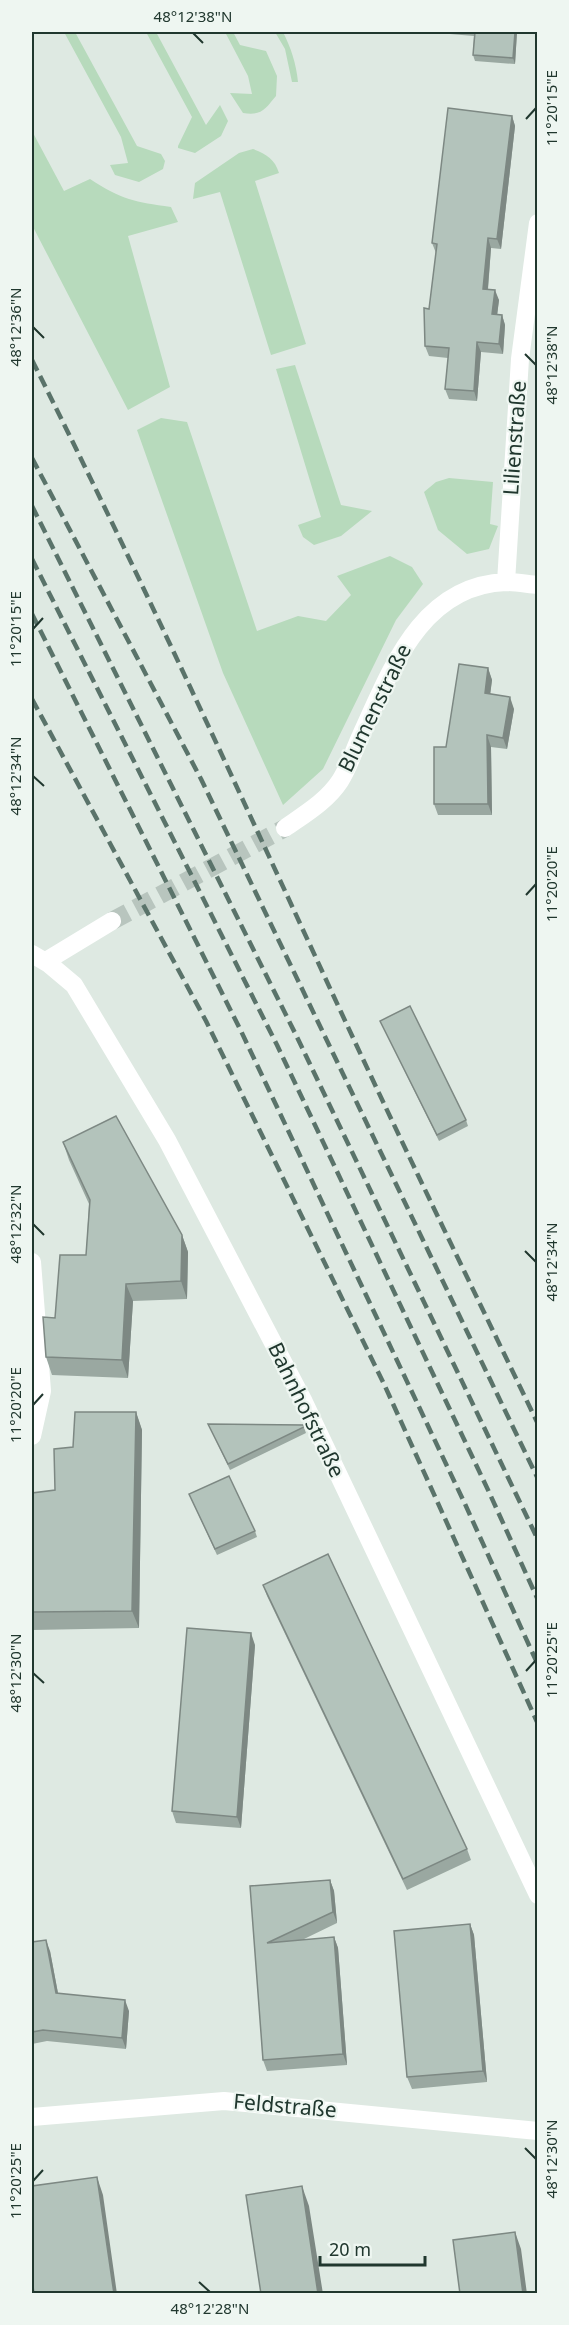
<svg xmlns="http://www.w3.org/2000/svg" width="569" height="2325" viewBox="0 0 569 2325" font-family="'Noto Sans',sans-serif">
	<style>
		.green { fill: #b7dabc }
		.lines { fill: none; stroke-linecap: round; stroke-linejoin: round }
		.minor-tunnel { stroke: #b8c5be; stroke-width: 18; stroke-dasharray: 18 9; stroke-linecap: butt }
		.minor { stroke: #fff; stroke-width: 18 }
		.rail { stroke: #5a736a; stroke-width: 4.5; stroke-dasharray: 12 6; stroke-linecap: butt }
		.wall { fill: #9aa8a1 }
		.shaded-wall { fill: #7d8883 }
		.building { fill: #b3c3bb; stroke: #7d8883; stroke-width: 1.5 }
		.ticks { fill: none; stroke: #20372e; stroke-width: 2 }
		.labels { text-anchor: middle; stroke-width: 4.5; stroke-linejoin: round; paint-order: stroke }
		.street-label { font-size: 21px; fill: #20372e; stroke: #eef6f1 }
		.neatline { fill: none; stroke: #20372e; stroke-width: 2 }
		.ticks-label { font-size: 15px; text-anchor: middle; fill: #20372e }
	</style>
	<rect width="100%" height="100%" fill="#dee9e2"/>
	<path class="green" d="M64,32H75L137,146L161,154L165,161L163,169L139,182L115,175L110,165L128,163L121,137Z
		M146,32H156L206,125L220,105L228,121L221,136L195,153L178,148V146L192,117Z
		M225,32H233L240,45L266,51L277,76L276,96C265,109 262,116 243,113L230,93L252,94L248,76Z
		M275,32H283C291,48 296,63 298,82H292L285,49Z
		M32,131L64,191L90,179C122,200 135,202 171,207L178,222L128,236L170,387L128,410L32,225Z
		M253,149C266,154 275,159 279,173L255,181L306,344L271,355L220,192L193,199L195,183L239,153Z
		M295,365L341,505L372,511L341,536L314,545L303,537L298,525L321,517L276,369Z
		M161,418L187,422L257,631L298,616L326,621L351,595L337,576L390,556L412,567L423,584L396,620L323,769L283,805L223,673L137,430Z
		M449,478L493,482L490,524L498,526L489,549L467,554L438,530L424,492L436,482Z"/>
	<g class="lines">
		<path class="minor-tunnel" d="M112,921L285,828"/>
		<path class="minor" d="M506,582L520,359L538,223
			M285,828C305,814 327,801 340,781C349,767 354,750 361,735C391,670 421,585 506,582C516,582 527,584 538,585
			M32,954L49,964L74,985L167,1140L304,1402L538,1895
			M46,961L112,921
			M32,1262L42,1391L32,1436
			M32,2117L224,2101L538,2131"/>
		<path class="rail" d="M32,360C140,575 240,794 341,1012C405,1150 472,1287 538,1424
			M32,458L201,779L538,1479
			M32,506L296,1035L538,1540
			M32,559L277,1045L489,1492L538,1600
			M32,614L241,1031L465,1504L538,1665
			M32,699L206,1021L384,1384L538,1724"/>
	</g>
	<path class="wall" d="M437,32H517L515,64L475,61L473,55L474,36L438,33Z
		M512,116L515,126L501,249L491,248L488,290L499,300L497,315H502L505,325L503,354L481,352L477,401L449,399L445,389L448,358L429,356L425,346L429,309L436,253L432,243Z
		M488,668L492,680L490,694L514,709L507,749L491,747L492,815H438L434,804L446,747Z
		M380,1021L466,1120L468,1126L439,1141Z
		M63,1142L182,1235L188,1252L187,1299L133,1301L128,1378L52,1375L46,1357L55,1318L86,1255L89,1204L69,1160Z
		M136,1412L142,1430L139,1628L32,1630V1493L55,1490L73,1447Z
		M208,1424L303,1425L306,1433L230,1470Z
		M189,1494L255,1531L257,1537L217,1555Z
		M263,1585L467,1849L471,1860L407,1890L267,1596Z
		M255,1645L241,1828L176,1823L172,1811Z
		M330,1880L334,1891L337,1923L302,1940L334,1937L338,1948L347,2065L267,2071L263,2060L250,1886Z
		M470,1924L474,1935L487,2082L412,2089L407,2077Z
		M32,1942L50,1951L58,1993L129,2011L126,2049L47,2041L32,2044Z"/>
	<path class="shaded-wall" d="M515,32H517L515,64L513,58Z
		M512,116L515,126L501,249L497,239Z
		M488,238L491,248L487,299L483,289Z
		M495,290L499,300L496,324L492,314Z
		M502,315L505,325L503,354L499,344Z
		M477,342L481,352L477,401L474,391Z
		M488,668L492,680L489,704L485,693Z
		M510,697L514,709L507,749L503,738Z
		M487,735L491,747L492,815L488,804Z
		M182,1235L188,1252L187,1299L181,1281Z
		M126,1284L133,1301L128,1378L122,1360Z
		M136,1412L142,1430L139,1628L132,1611Z
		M251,1633L255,1645L241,1828L237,1817Z
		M330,1880L334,1891L337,1923L333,1912Z
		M470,1924L474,1935L487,2082L483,2071Z
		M334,1937L338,1948L347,2065L343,2054Z
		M46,1940L50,1951L60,2004L56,1993Z
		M125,2000L129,2011L126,2049L122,2038Z
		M97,2177L103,2195L117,2294H114Z
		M302,2186L309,2206L323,2294H318Z
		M515,2232L521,2249L527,2294H523Z"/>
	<path class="building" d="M475,32H515L513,58L473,55Z
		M448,108L512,116L497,239L488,238L483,289L495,290L492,314L502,315L499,344L477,342L474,391L445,389L449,348L425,346L424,308L429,309L437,244L432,243Z
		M459,664L488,668L485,693L510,697L503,738L487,735L488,804H434V747H446Z
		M410,1006L466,1120L437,1135L380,1021Z
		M116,1116L182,1235L181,1281L126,1284L122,1360L46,1357L43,1317L55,1318L60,1255H86L90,1200L63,1142Z
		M75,1412H136L132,1611L32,1612V1493L55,1490L54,1449L73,1447Z
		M208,1424L303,1425L304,1427L228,1464Z
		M229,1476L255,1531L215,1549L189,1494Z
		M328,1554L467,1849L403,1879L263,1585Z
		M187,1628L251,1633L237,1817L172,1811Z
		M330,1880L333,1912L267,1943L334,1937L343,2054L263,2060L250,1886Z
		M470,1924L483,2071L407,2077L394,1931Z
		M46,1940L56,1993L125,2000L122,2038L43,2030L32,2032V1942Z
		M97,2177L114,2294H34L32,2278V2186Z
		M302,2186L318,2294H261L246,2195Z
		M515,2232L523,2294H460L453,2240Z"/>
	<path class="ticks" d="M193,33L203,43M526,119L536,108M33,327L44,338M525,354L536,365M33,629L43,618M33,776L44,786M526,895L536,884M33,1224L44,1235M525,1251L536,1262M33,1405L43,1394M526,1671L536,1660M33,1673L44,1683M525,2148L536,2159M33,2181L43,2170M199,2282L210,2292"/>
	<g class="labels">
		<g class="street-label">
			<text transform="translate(515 438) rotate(-86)" y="7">Lilienstraße</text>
			<text transform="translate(375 708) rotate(-64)" y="7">Blumenstraße</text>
			<text transform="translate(306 1410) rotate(64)" y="7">Bahnhofstraße</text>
			<text transform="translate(285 2106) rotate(5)" y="7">Feldstraße</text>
		</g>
	</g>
	<rect width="569" height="2325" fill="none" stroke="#eef6f1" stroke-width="66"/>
	<path d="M320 2256v9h105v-9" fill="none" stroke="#20372e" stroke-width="3"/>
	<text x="329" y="2256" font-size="18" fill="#20372e" stroke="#eef6f1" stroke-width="4.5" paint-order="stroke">20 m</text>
	<rect x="33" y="33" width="503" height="2259" class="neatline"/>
	<g class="ticks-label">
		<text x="193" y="22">48°12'38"N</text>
		<text transform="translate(552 108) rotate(-90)" y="5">11°20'15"E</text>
		<text transform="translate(16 327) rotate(-90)" y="5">48°12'36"N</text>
		<text transform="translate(552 365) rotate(-90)" y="5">48°12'38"N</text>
		<text transform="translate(16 629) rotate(-90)" y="5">11°20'15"E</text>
		<text transform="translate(16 776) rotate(-90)" y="5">48°12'34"N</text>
		<text transform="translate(552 884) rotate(-90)" y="5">11°20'20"E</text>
		<text transform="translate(16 1224) rotate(-90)" y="5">48°12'32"N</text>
		<text transform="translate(552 1262) rotate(-90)" y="5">48°12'34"N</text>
		<text transform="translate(16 1405) rotate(-90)" y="5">11°20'20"E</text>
		<text transform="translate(552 1660) rotate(-90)" y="5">11°20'25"E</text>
		<text transform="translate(16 1673) rotate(-90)" y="5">48°12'30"N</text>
		<text transform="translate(552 2159) rotate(-90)" y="5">48°12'30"N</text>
		<text transform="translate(16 2181) rotate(-90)" y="5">11°20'25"E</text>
		<text x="210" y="2314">48°12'28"N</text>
	</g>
</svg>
